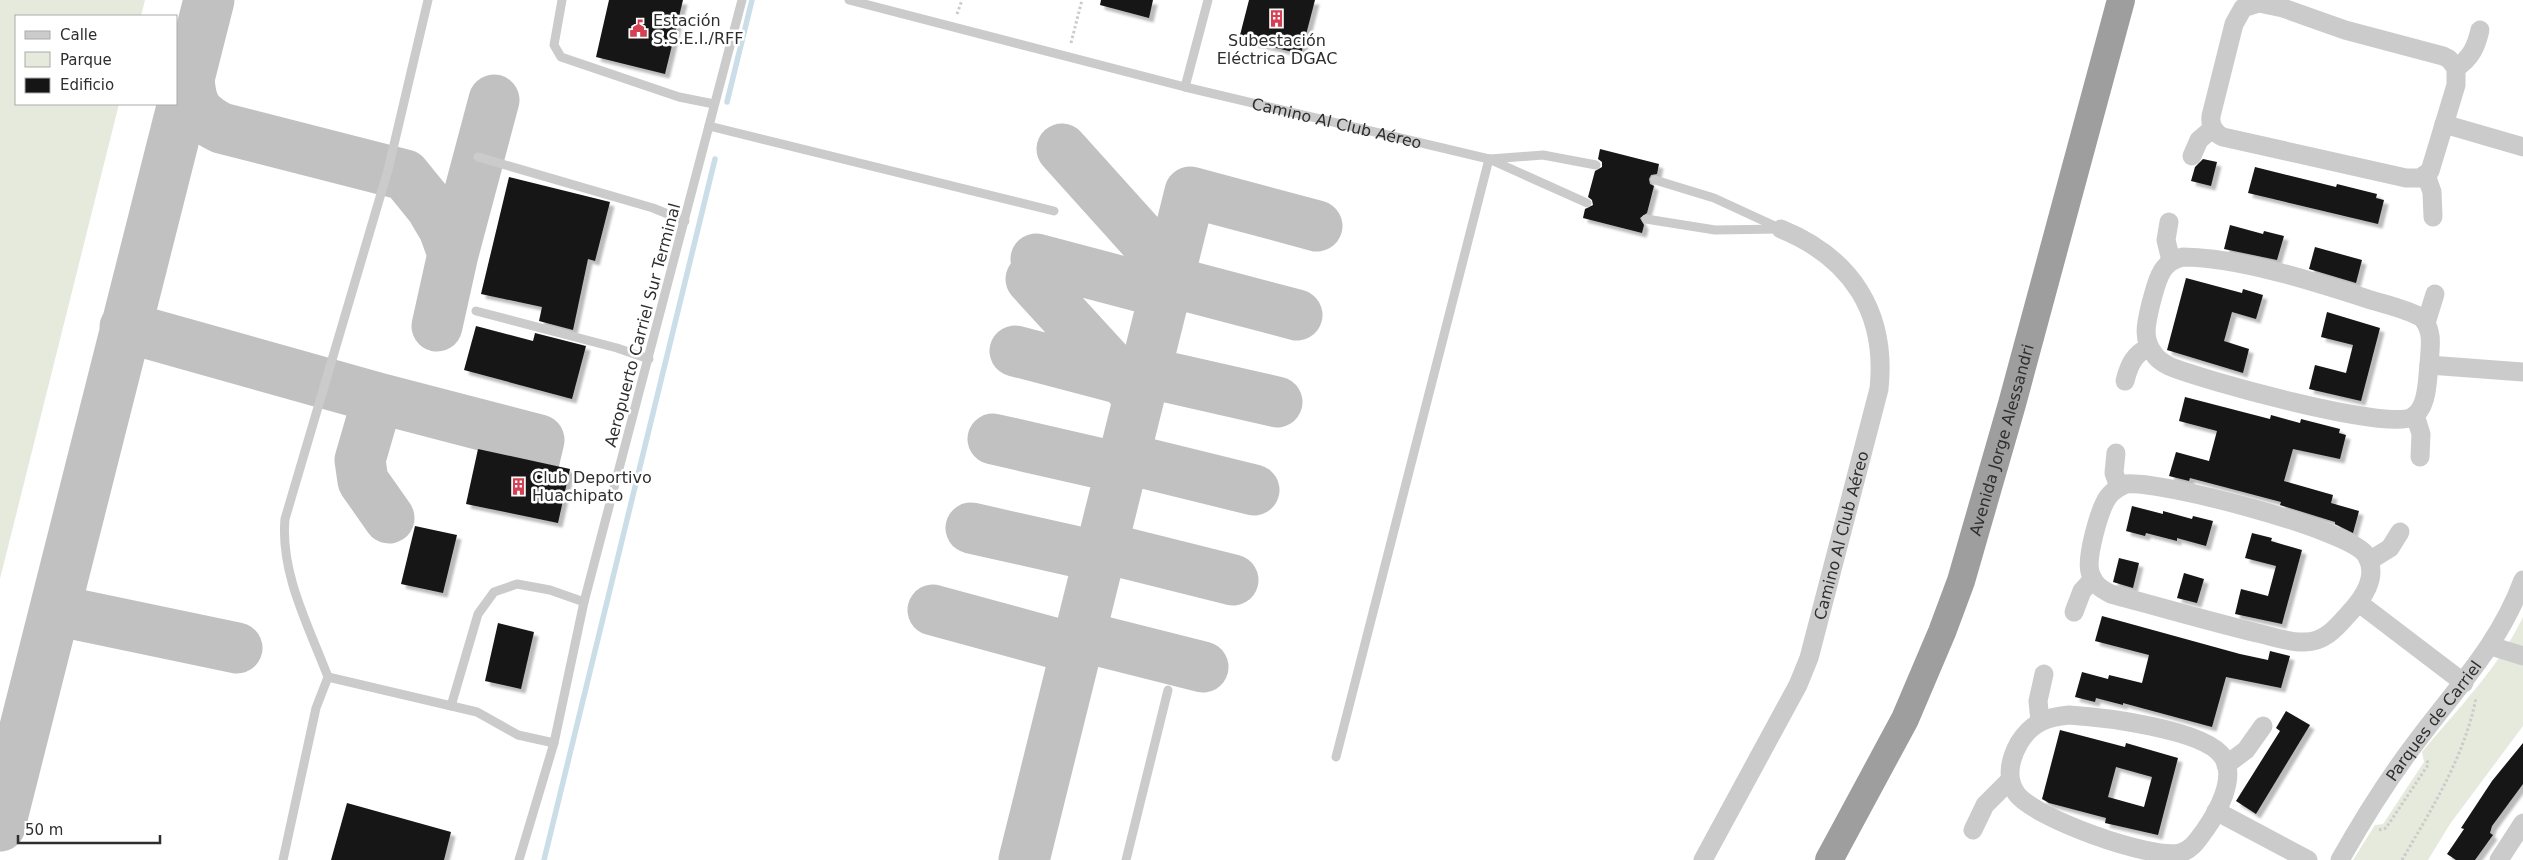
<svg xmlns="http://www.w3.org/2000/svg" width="2523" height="860" viewBox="0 0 2523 860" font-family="'DejaVu Sans',sans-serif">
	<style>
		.green { fill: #e5eadd }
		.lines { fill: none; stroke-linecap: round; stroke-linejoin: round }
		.stream { stroke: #cbdee8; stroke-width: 5.5 }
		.taxiway { stroke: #c1c1c1; stroke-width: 51 }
		.building { fill: #151515; fill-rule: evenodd; filter: url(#shadow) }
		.path { stroke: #cbcbcb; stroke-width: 3; stroke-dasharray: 2.5 2.5; stroke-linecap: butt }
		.service { stroke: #cbcbcb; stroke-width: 9 }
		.minor { stroke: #cbcbcb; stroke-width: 19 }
		.trunk { stroke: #9e9e9e; stroke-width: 28 }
		.labels { text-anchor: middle; stroke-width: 5; stroke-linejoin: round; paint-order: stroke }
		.poi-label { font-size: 16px; fill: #2e2e2e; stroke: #fff; text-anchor: start }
		.street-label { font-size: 16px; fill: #2e2e2e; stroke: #fff }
	</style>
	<defs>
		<filter id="shadow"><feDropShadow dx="4.5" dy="4.5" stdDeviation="1" flood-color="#0004"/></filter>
	</defs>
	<rect width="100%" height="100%" fill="#fff"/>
	<path class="green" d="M0,0H145L141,16H16V104H119L0,579Z
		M2523,617V726L2450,824L2428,860H2353L2375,825L2383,824L2424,762L2422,752C2458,708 2498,669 2523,617Z"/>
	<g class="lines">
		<path class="stream" d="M727,102L752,0
			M544,860L715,159"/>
		<path class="taxiway" d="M189,78C191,106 196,115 221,128L405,175L431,207L444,229L453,254L437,326
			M1062,149L1171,270
			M453,254L494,100
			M1036,259L1165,293
			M1031,279L1139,397
			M1168,281L1297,315
			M125,327L378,398L539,440L534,461
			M1015,351L1126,380
			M1145,372L1277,402
			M378,398L360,460L363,481L389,518
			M993,439L1120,468
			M1124,458L1254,490
			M971,528L1100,557
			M1101,547L1233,580
			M55,610L237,648
			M933,610L1076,649
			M1080,636L1203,667
			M0,826L209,0
			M1024,860L1190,192L1317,226"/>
	</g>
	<path class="building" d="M609,0H683L665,74L596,57Z
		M1101,0H1153L1149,18L1100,5Z
		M1249,0H1315L1301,54L1239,39Z
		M1600,149L1659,164L1657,174L1651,175L1649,179L1650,184L1654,186L1647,213L1640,218L1644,225L1642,233L1583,218L1585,209L1593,205L1592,200L1588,197L1595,171L1602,167V162L1598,159Z
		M2203,159L2217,162L2211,186L2191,181L2195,167Z
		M2255,167L2336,187L2337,184L2377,194L2376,198L2384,200L2378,224L2248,193Z
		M509,177L610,202L595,261L588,259L573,330L539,321L542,307L481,294Z
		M2230,225L2263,234L2264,231L2284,236L2277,260L2224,249Z
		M2315,247L2362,260L2356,283L2309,269Z
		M2186,278L2242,293L2243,289L2263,295L2256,319L2232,312L2224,341L2249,349L2243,373L2167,350Z
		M2327,312L2380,328L2361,401L2309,389L2315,365L2346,373L2353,345L2321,337Z
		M476,326L533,341L535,333L586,346L572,399L464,370Z
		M2185,397L2270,419L2271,415L2300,423L2301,419L2340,429L2339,433L2346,435L2340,459L2293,449L2284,481L2333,495L2331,503L2359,511L2353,533L2335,524V522L2280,505L2281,502L2190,478L2189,481L2169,476L2176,452L2209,461L2217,431L2179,421Z
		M478,449L570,469L558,523L466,504Z
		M2132,506L2163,514V511L2192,519L2193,516L2213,521L2206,546L2177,538V541L2146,533L2145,536L2126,531Z
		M415,526L457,535L443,593L401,584Z
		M2252,533L2272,538L2271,541L2302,550L2282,624L2235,614L2241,589L2268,596L2276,566L2245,558Z
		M2119,558L2139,563L2133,588L2113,582Z
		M2184,573L2204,579L2197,603L2177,598Z
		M2102,616L2240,654L2268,660L2270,651L2290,656L2281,688L2226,677L2212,727L2123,703V705L2096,698L2095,702L2075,697L2082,672L2108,679L2109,675L2142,683L2149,655L2095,641Z
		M498,623L534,632L521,689L485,681Z
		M2286,711L2310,725L2256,814L2236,801L2280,731L2276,728Z
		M2060,730L2125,747L2126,743L2178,758L2158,835L2105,823L2106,818L2049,803L2042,799ZM2116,767L2152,777L2144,807L2108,797Z
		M2523,743V784L2492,826L2490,833L2493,835L2475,860H2456L2447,854L2464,829L2461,828L2492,781Z
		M347,803L451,832L444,860H331Z"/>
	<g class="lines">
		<path class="path" d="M957,14L962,0
			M1071,43L1082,0
			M2379,830L2386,828L2428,765L2427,759
			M2402,860C2432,808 2464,758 2476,698"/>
		<g class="service">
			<path d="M562,0L554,45L561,57L679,97L714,104"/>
			<path d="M849,0L1185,87L1208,0"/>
			<path id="s1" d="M1185,87L1489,159L1587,203"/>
			<path d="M709,126L1054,211"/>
			<path d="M478,157L653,208L685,221"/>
			<path d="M1490,159L1543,155L1596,165"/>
			<path d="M1655,180L1714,198L1779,228"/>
			<path d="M1646,219L1715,230L1781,229"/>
			<path d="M476,311L617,348L649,359"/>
			<path d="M328,677L477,712L518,735L554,743"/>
			<path d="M451,706L478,614L494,592L517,584L550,590L584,602"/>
			<path d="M1336,757L1489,159"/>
			<path d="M283,860L316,708L328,677C309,627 280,573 285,519L388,170L428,0"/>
			<path d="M519,860L554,743L584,602L742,0"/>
			<path d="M1126,860L1168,690"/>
		</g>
		<g class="minor">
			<path d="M2259,3L2283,8L2345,30L2443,56L2449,59L2456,68V85L2430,171L2420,178H2406L2223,137C2214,133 2210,126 2211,116L2234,24L2243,8Z"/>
			<path d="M2456,68C2471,58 2476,47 2480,30"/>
			<path d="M2444,124L2523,147"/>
			<path d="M2192,156L2199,140L2212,129"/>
			<path d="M2426,175L2432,192L2433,217"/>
			<path d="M2169,222L2166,240L2171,261"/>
			<path d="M2183,257C2242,258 2315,282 2371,300C2387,305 2407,309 2422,318C2434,331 2430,348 2429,365C2427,380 2428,409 2412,417C2386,431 2202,380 2169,366C2163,363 2157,359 2154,354C2141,338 2147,321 2151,303C2157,283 2159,262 2183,257Z"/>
			<path d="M2426,323L2435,294"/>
			<path d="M2429,365L2523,372"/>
			<path d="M2125,381C2129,365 2134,354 2149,347"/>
			<path d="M2415,415L2421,434L2420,457"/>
			<path d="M2116,453L2114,473L2119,487"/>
			<path d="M2126,484C2159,480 2349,529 2366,555C2378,574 2366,594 2353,609C2339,624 2327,642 2305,642C2289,643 2272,636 2257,633C2208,621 2160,607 2111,594C2101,589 2093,584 2090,572C2086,558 2099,510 2108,497C2113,490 2119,487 2126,484Z"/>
			<path d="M2369,561L2390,548L2400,532"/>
			<path d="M2359,603L2464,683"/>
			<path d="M2074,612L2082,591L2093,579"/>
			<path d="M2491,646L2523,656"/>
			<path d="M2069,715C2101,717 2205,729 2223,757C2237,778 2217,813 2205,830C2198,839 2192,850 2180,853C2151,860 2033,818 2016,793C2006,778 2010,759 2019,743C2031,723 2046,717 2069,715Z"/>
			<path d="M2040,721L2038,701L2044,674"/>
			<path d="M2226,765L2246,750L2263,726"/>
			<path d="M2216,811L2308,860"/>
			<path d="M1973,830L1985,805L2010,780"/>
			<path id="s2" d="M1703,860L1798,685L1809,658L1879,389C1887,313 1852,258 1781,229"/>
			<path id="s3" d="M2340,860C2363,819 2388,779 2417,741C2457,687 2499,645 2523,580"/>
			<path d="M2499,860L2523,823"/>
		</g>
		<path class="trunk" id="s4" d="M1829,860L1905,719L1942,632L1961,581L2012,404L2121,0"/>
	</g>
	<defs>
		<symbol id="building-bare" viewBox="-9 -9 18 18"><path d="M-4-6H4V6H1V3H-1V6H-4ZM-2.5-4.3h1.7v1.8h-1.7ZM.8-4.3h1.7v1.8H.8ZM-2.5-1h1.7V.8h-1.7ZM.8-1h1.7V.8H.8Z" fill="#d44154" stroke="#fff" stroke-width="2.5" paint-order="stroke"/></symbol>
		<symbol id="civic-bare" viewBox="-9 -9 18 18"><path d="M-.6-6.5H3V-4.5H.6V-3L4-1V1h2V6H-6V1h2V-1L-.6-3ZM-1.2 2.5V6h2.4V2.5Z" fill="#d44154" stroke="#fff" stroke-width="2.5" paint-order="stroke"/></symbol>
	</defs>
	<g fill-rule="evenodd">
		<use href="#building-bare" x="1264" y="6" width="25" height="25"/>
		<use href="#civic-bare" x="626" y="16" width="25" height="25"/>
		<use href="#building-bare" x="506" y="474" width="25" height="25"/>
	</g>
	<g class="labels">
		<g class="poi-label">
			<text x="653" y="26">Estación<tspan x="653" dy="18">S.S.E.I./RFF</tspan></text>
			<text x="1277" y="46" text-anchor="middle">Subestación<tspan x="1277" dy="18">Eléctrica DGAC</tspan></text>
			<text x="532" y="483">Club Deportivo<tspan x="532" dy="18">Huachipato</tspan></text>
		</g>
		<g class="street-label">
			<text dy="6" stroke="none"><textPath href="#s1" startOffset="156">Camino Al Club Aéreo</textPath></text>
			<text transform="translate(642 325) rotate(-75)" y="6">Aeropuerto Carriel Sur Terminal</text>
			<text dy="6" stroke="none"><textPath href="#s4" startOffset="456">Avenida Jorge Alessandri</textPath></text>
			<text dy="6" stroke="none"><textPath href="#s2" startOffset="355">Camino Al Club Aéreo</textPath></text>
			<text dy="6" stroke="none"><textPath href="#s3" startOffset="168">Parques de Carriel</textPath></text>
		</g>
	</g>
	<rect x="15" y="15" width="162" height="90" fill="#ffffff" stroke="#ababab"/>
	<rect x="25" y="31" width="25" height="8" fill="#cbcbcb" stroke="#ababab"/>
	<text x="60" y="40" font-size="15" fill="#2e2e2e">Calle</text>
	<rect x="25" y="52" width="25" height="15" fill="#e5eadd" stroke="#ababab"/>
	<text x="60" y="65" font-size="15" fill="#2e2e2e">Parque</text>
	<rect x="25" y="78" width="25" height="15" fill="#151515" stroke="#ababab"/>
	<text x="60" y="90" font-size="15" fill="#2e2e2e">Edificio</text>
	<path d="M18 835v8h142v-8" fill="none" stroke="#2e2e2e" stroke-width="2.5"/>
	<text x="25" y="835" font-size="15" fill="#2e2e2e" stroke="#ffffff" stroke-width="4" paint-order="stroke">50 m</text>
</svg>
